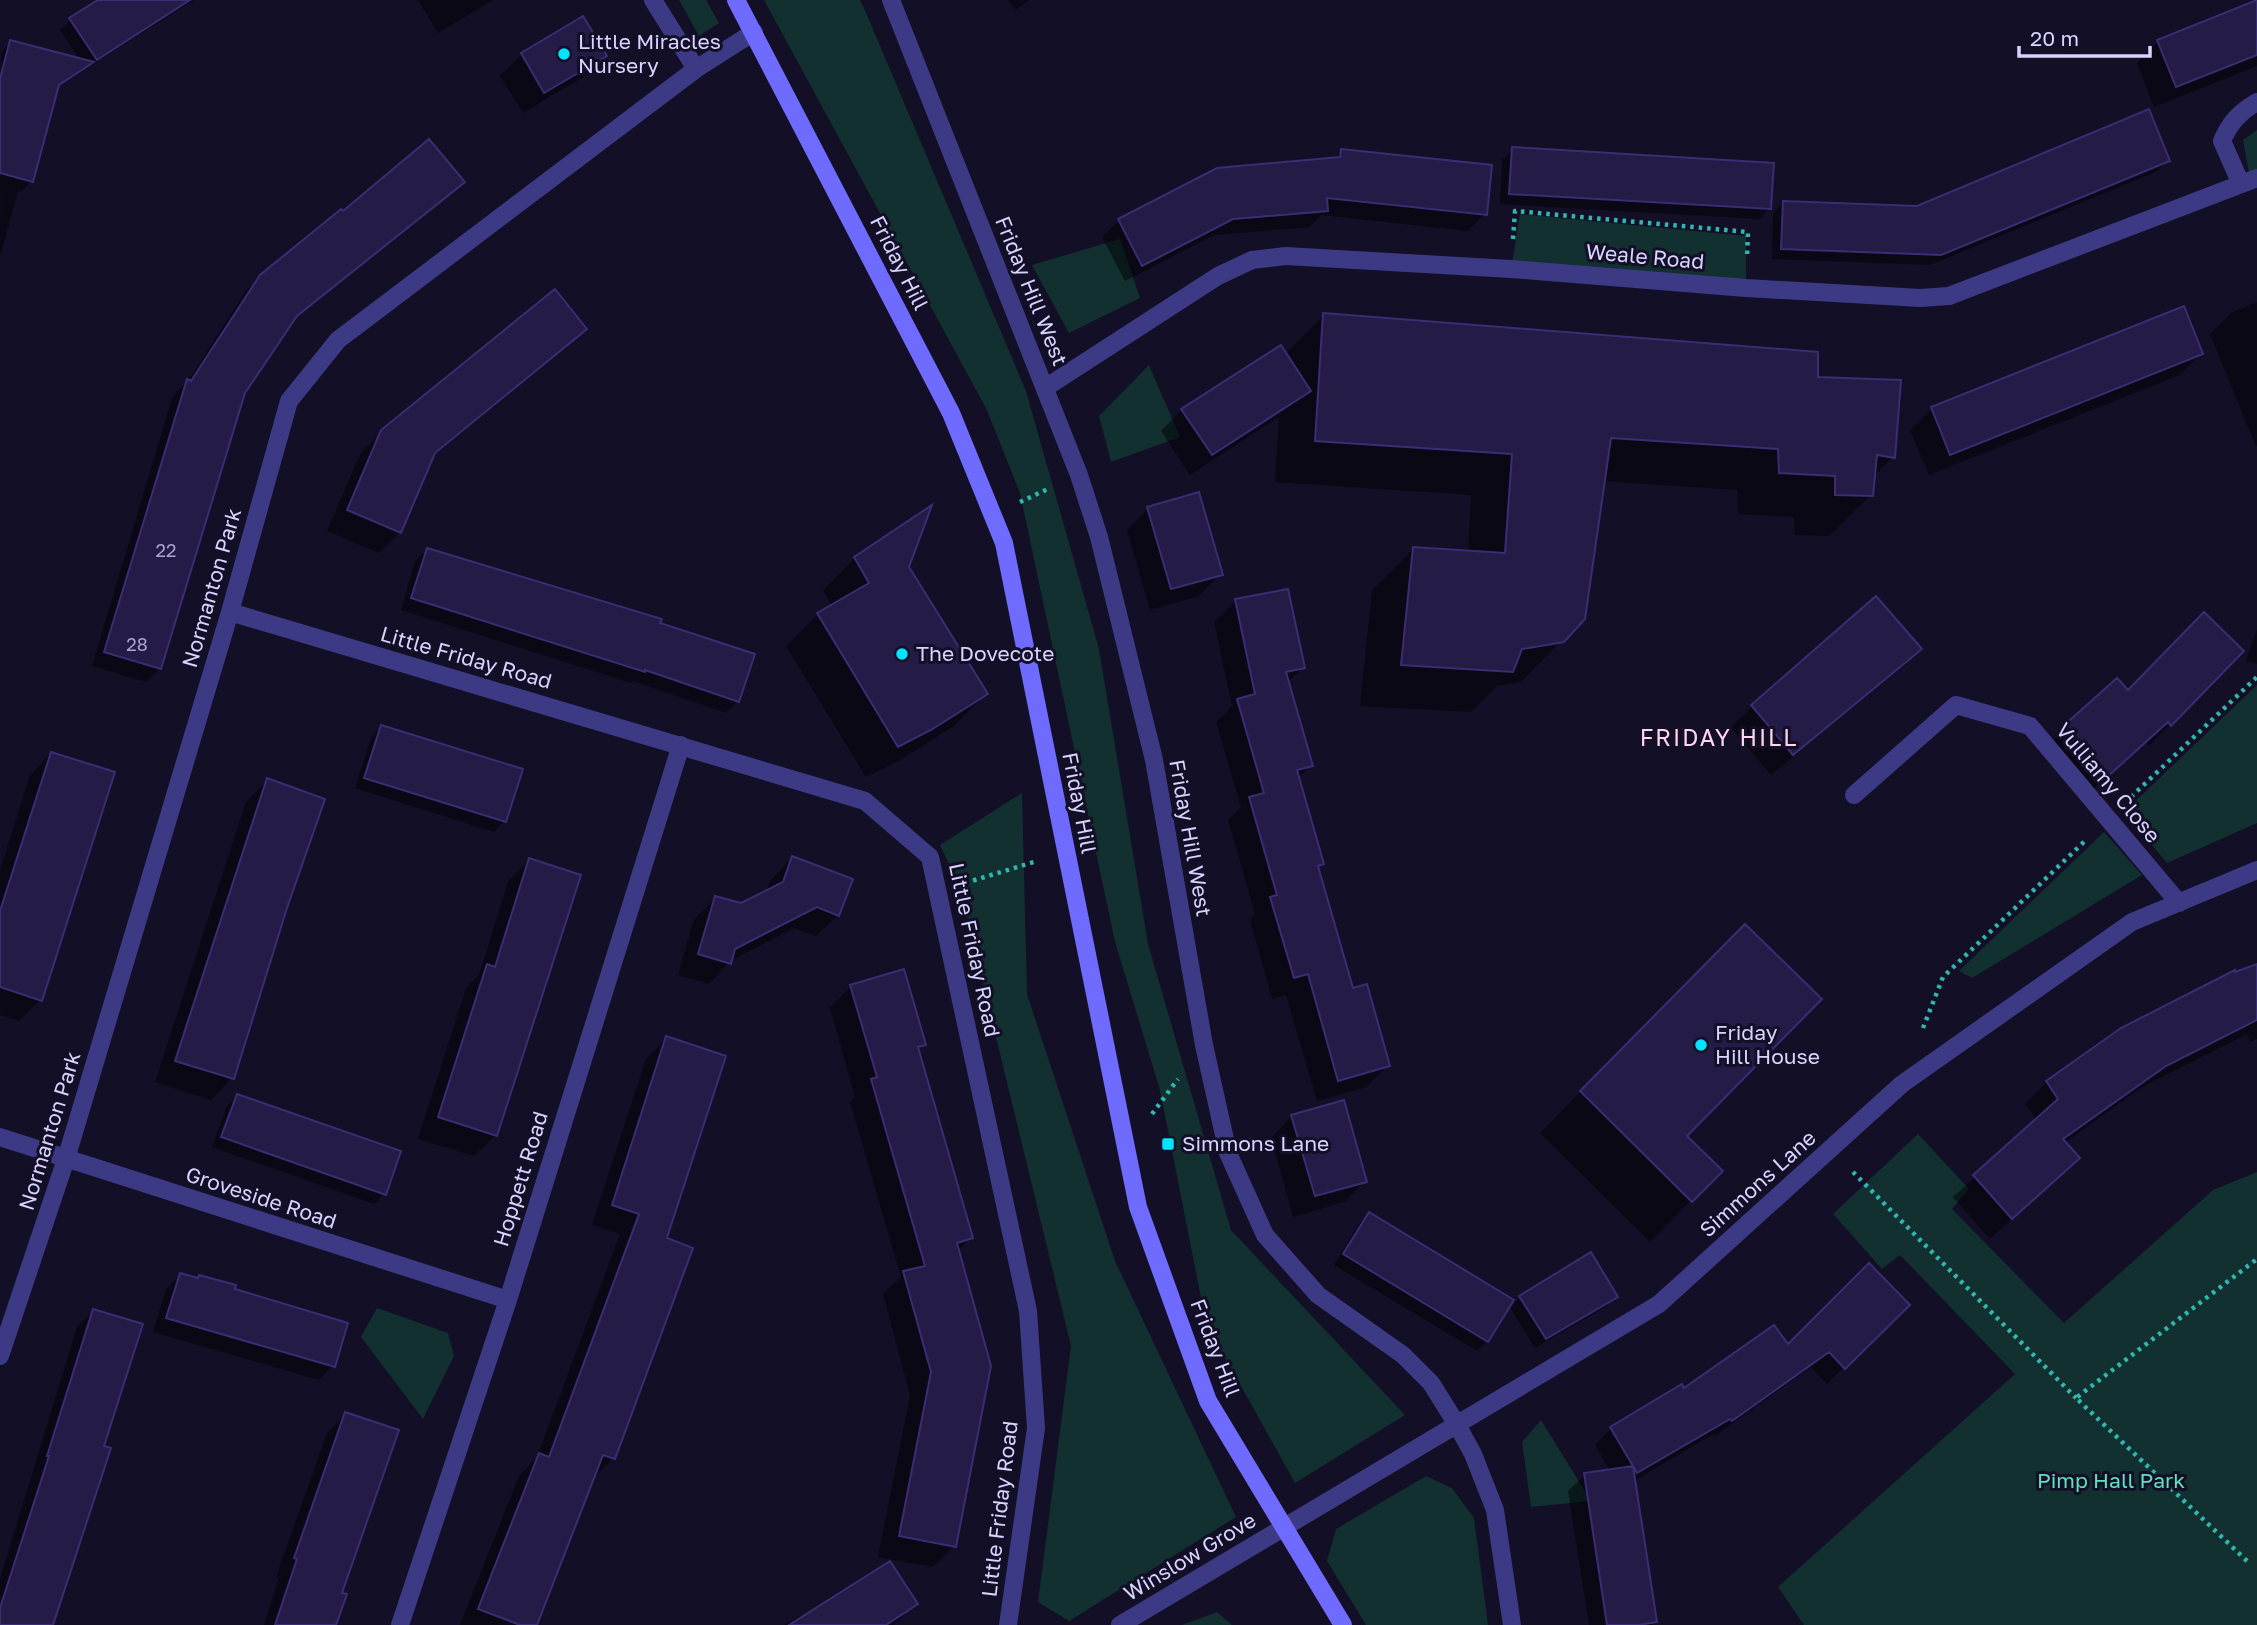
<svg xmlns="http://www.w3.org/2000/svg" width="2257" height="1625" viewBox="0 0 2257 1625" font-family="'Golos Text',sans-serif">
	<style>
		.green { fill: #12302f }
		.shadow { fill: #0007 }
		.building { fill: #241b47; stroke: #3b2d73; stroke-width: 2 }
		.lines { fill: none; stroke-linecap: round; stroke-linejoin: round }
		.path { stroke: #2fb8b0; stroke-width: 4.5; stroke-dasharray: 3.5 5; stroke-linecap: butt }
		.street { stroke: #3d3a85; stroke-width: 18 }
		.secondary { stroke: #6f6bff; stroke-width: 18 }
		.poi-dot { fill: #00e5ff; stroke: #130f26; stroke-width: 2.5 }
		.labels { text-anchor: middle; stroke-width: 6; stroke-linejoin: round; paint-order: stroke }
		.number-label { font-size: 18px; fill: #aca6d1 }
		.poi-label { font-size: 21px; fill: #d9d4ff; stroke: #130f26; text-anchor: start }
		.street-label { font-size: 21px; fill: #d9d4ff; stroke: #130f26 }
		.park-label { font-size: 21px; fill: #5fe0c0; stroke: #130f26 }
		.neighbourhood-label { font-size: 23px; letter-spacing: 2px; fill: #ffd6f0; stroke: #130f26 }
	</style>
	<rect width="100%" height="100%" fill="#130f26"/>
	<path class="green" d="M679,0H706L719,23L699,36Z
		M764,0H860L867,15L1026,391L1099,649L1148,944L1231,1230L1405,1415L1295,1483L1206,1323L1160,1090L1115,942L1020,493L987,410Z
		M2257,130V170L2249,173L2243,140Z
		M1520,214L1746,236V281L1511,269Z
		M1120,239L1140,298L1069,333L1032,265Z
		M1149,365L1180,437L1111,462L1099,416Z
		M2257,685V823L2167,863L2124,812Z
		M1022,793L1027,994L1115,1261L1236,1517L1069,1621L1038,1602L1071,1346L959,885L940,845Z
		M2104,832L2142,875L1972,978L1959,971Z
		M1918,1134L1969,1189L1952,1209L2064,1323L2213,1190L2257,1172V1625H1804L1778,1587L2015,1374L1900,1255L1882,1269L1833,1214Z
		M377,1308L448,1333L454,1356L423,1419L361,1337Z
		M1541,1420L1591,1501L1531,1507L1522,1442Z
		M1426,1476L1452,1488L1474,1518L1488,1625H1366L1327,1561L1336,1529Z
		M1217,1612L1232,1625H1182Z"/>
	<path class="shadow" d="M100,0H194L56,88L31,181L21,192L18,191L0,257L1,52L11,42L80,60L60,30L71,19Z
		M418,0H493L438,33Z
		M1008,0H1029L1016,10Z
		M2257,2V66L2154,107L2137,63L2158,41Z
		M582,18L605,56L583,77L523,113L500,76L522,54Z
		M1513,149L1770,208L1759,219L1500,204L1502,160Z
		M1342,151L1485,214L1468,231L1321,215L1310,227L1214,235L1125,281L1102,237L1119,221L1217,170L1334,159Z
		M2168,160L2158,171L1930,265L1772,259L1773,213L1784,202L1917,208Z
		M462,182L449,196L291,321L243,392L160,668L146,682L92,666L173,395L188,381L246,291L261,276L343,214Z
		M2257,302V446H2256L2210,334L2231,313Z
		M1324,315L1816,378L1893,457L1873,477L1871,495L1830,536L1795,535L1794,517L1738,514L1737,490L1603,481L1562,640L1521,682L1497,686L1471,712L1360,706L1372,590L1413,549L1468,552L1471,495L1275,482L1279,417L1190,475L1161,431L1182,410L1285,354Z
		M585,329L563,350L431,458L400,532L379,553L327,531L360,454L383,431Z
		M2201,354L2180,375L1929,475L1910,430L1932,409Z
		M1148,509L1221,574L1199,596L1150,610L1127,530Z
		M427,550L658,624L738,701L726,713L633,681L631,683L401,610L415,561Z
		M855,558L907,567L986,694L954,726L897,762L866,777L786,646L818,614L832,606L823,590Z
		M1236,601L1303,667L1287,683L1311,765L1298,778L1322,864L1317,869L1352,990L1388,1065L1367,1087L1317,1101L1286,995L1272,999L1250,920L1255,914L1228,820L1241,807L1216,722L1232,706L1214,622Z
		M2204,615L2170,724L2149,746L2145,742L2084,798L2041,751L2116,681L2127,693Z
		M2257,629V664L2246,661Z
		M1919,649L1898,670L1771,775L1731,727L1752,706Z
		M381,727L504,821L494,832L355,788L371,738Z
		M51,754L40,1000L19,1021L0,1015V870L30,775Z
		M267,780L323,800L232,1078L211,1100L155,1082L246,802Z
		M792,858L838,915L816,936L794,928L730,961L709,984L678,975L694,919L716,898L742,905L766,892L771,880Z
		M529,860L496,1135L474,1156L418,1139L466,988L479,975L508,882Z
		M2257,966V1039L2250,1042L2247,1034L2142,1087L2064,1143L2078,1158L1990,1239L1953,1197L2037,1120L2025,1104L2047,1082L2122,1029Z
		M1704,967L1684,1136L1720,1171L1650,1242L1540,1133Z
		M851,986L924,1044L917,1051L971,1238L957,1251L954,1546L933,1567L878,1557L910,1395L883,1294L901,1277L850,1102L855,1097L830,1008Z
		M667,1038L664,1239L691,1249L613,1458L592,1480L535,1625H460L519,1476L537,1457L620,1234L592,1225L646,1059Z
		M237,1096L384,1194L374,1204L212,1147L227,1106Z
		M1292,1116L1365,1181L1344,1202L1293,1217L1271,1138Z
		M1369,1214L1487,1341L1477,1351L1334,1265L1359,1224Z
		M180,1275L233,1291L333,1366L319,1380L153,1332L166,1289Z
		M1615,1296L1605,1307L1535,1348L1510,1307L1521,1297Z
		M1907,1305L1827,1384L1811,1367L1715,1436L1713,1434L1634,1481L1655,1622L1652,1625H1589L1568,1491L1585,1475L1610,1471L1595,1445L1611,1428L1684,1390L1787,1347Z
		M94,1311L102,1447L51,1625H0V1579L77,1327Z
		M346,1414L340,1594L334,1625H264L279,1578L276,1577L327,1433Z
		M916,1604L893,1625H784L799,1616L801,1620Z"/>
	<path class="building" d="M98,0H190L97,60L69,18Z
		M2257,0V55L2176,87L2157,40Z
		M583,16L607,56L544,93L521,53Z
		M10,40L94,62L59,85L33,182L0,173V79Z
		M2149,109L2170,161L1941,255L1781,249L1783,201L1917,206Z
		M429,139L465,182L297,316L245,393L161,669L104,652L187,379L191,381L260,275L341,209L343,211Z
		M1512,147L1774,163L1771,209L1509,194Z
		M1341,149L1492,165L1487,215L1327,198L1328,211L1233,219L1142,266L1118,219L1217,168L1340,157Z
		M555,289L587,329L435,453L401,533L347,510L381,430Z
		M2184,306L2203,354L1950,455L1931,407Z
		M1323,313L1818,352V377L1901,380L1895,458L1877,455L1873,496L1835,495V476L1779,473L1778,449L1611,438L1585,619L1564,642L1522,649L1513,672L1401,665L1413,547L1505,553L1512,454L1315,441Z
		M1281,345L1311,391L1212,455L1181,409Z
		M1199,492L1223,575L1171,589L1147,507Z
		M932,505L909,567L988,694L931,730L898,747L817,613L869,583L854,557Z
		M427,548L662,619L660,623L755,654L739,702L645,670V672L411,598Z
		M1288,589L1305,668L1286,672L1313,766L1297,770L1324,864L1318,866L1353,988L1367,984L1390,1066L1338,1081L1308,974L1294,978L1270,897L1277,895L1249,797L1264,793L1237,699L1255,694L1235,599Z
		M1876,596L1922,649L1793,755L1751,705Z
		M2204,612L2244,651L2171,726L2168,722L2106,778L2061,728L2117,678L2128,690Z
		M381,725L523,769L506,822L364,778Z
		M51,752L115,772L42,1001L0,987V911Z
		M267,778L325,799L287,908L234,1079L175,1061Z
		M792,856L853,879L839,916L817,907L735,949L731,964L698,954L715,896L741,903L783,882Z
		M529,858L581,875L497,1136L438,1117L487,964L495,967Z
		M1745,924L1822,999L1687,1136L1723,1171L1692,1202L1580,1091Z
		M2257,964V1020L2166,1066L2063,1139L2080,1158L2012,1219L1973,1175L2058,1099L2046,1081L2121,1028L2235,970V972Z
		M904,969L926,1045L918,1047L973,1238L957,1243L991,1366L956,1547L899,1536L931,1372L903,1271L925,1266L871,1079L877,1077L850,985Z
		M666,1036L726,1056L667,1238L693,1248L615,1459L603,1455L537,1625H520L478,1609L539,1453L549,1457L639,1214L612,1205Z
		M237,1094L401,1151L386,1195L221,1137Z
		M1344,1100L1367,1182L1315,1196L1291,1115Z
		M1369,1212L1514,1300L1488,1342L1343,1254Z
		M1591,1252L1618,1297L1546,1339L1519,1296Z
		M1869,1263L1910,1305L1845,1369L1829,1352L1732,1421L1730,1419L1637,1473L1633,1466L1657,1622L1639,1625H1607L1584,1473L1633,1466L1610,1427L1682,1384L1684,1388L1774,1325L1788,1344Z
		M180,1273L198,1278L199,1275L236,1285L235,1289L348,1323L335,1367L166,1318Z
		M93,1309L143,1324L104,1446L111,1448L53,1625H0V1608L49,1456H47Z
		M345,1412L399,1430L342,1593L347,1594L336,1625H275L297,1559L294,1558Z
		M890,1561L918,1604L886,1625H789Z"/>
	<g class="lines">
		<path class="path" d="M1513,239L1515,211L1748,232L1747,259
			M1020,502L1050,488
			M2131,797L2257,677
			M965,883L1037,861
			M1923,1028L1943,977L2087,839
			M1152,1114L1178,1079
			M1853,1172L2076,1398
			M2247,1561L2076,1398L2257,1259"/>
		<path class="street" d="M653,0L696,69
			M891,0L1079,475L1099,537L1154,760L1204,1045L1228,1153L1265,1235L1318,1295L1403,1355L1431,1383L1456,1423L1473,1454L1495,1510L1512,1625
			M2241,184L2222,141C2230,122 2240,112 2257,102
			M1045,388L1218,276L1252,260L1286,256L1511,269L1746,288L1920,298L1949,296L2257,178
			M230,612L865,801L930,857L1028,1311L1036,1428L1008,1625
			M1854,795L1956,705L2030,726L2179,903
			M0,1137L508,1300
			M0,1356L66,1159L230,612L289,401L338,340L696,69L754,32
			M400,1625L508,1300L681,745
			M1120,1625L1659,1304L1902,1084L2132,922L2257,870"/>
		<path class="secondary" d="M736,0L951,413L1004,543L1138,1207L1208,1401L1343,1625"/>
	</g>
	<g class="poi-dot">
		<circle cx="564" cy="54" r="7"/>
		<circle cx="902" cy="654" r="7"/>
		<circle cx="1701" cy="1045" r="7"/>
		<rect x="1161" y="1137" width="14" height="14" rx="3.5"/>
	</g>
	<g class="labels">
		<g class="number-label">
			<text x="166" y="557">22</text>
			<text x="137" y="651">28</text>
		</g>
		<g class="poi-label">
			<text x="578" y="49">Little Miracles<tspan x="578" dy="24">Nursery</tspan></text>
			<text x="916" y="661">The Dovecote</text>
			<text x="1715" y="1040">Friday<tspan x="1715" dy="24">Hill House</tspan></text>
			<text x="1182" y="1151">Simmons Lane</text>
		</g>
		<g class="street-label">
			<text transform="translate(1645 257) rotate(5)" y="7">Weale Road</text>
			<text transform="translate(899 263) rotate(63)" y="7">Friday Hill</text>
			<text transform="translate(1031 291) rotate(68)" y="7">Friday Hill West</text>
			<text transform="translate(212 588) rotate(-74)" y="7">Normanton Park</text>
			<text transform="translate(466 658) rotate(16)" y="7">Little Friday Road</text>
			<text transform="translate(2108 783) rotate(50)" y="7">Vulliamy Close</text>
			<text transform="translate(1079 803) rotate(79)" y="7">Friday Hill</text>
			<text transform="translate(1190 838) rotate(80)" y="7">Friday Hill West</text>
			<text transform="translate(974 950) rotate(78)" y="7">Little Friday Road</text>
			<text transform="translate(50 1131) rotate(-73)" y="7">Normanton Park</text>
			<text transform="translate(521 1179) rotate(-73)" y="7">Hoppett Road</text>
			<text transform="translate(1758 1184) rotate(-42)" y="7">Simmons Lane</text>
			<text transform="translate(261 1198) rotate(18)" y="7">Groveside Road</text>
			<text transform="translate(1215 1348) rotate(69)" y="7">Friday Hill</text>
			<text transform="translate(1000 1509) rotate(-83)" y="7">Little Friday Road</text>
			<text transform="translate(1190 1557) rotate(-31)" y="7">Winslow Grove</text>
		</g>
		<g class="park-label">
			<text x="2111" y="1488">Pimp Hall Park</text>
		</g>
		<g class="neighbourhood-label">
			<text x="1719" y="746">FRIDAY HILL</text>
		</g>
	</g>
	<path d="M2019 46v10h131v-10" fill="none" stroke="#d9d4ff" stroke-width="3.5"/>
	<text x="2030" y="46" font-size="21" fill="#d9d4ff" stroke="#130f26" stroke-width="5" paint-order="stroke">20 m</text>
</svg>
